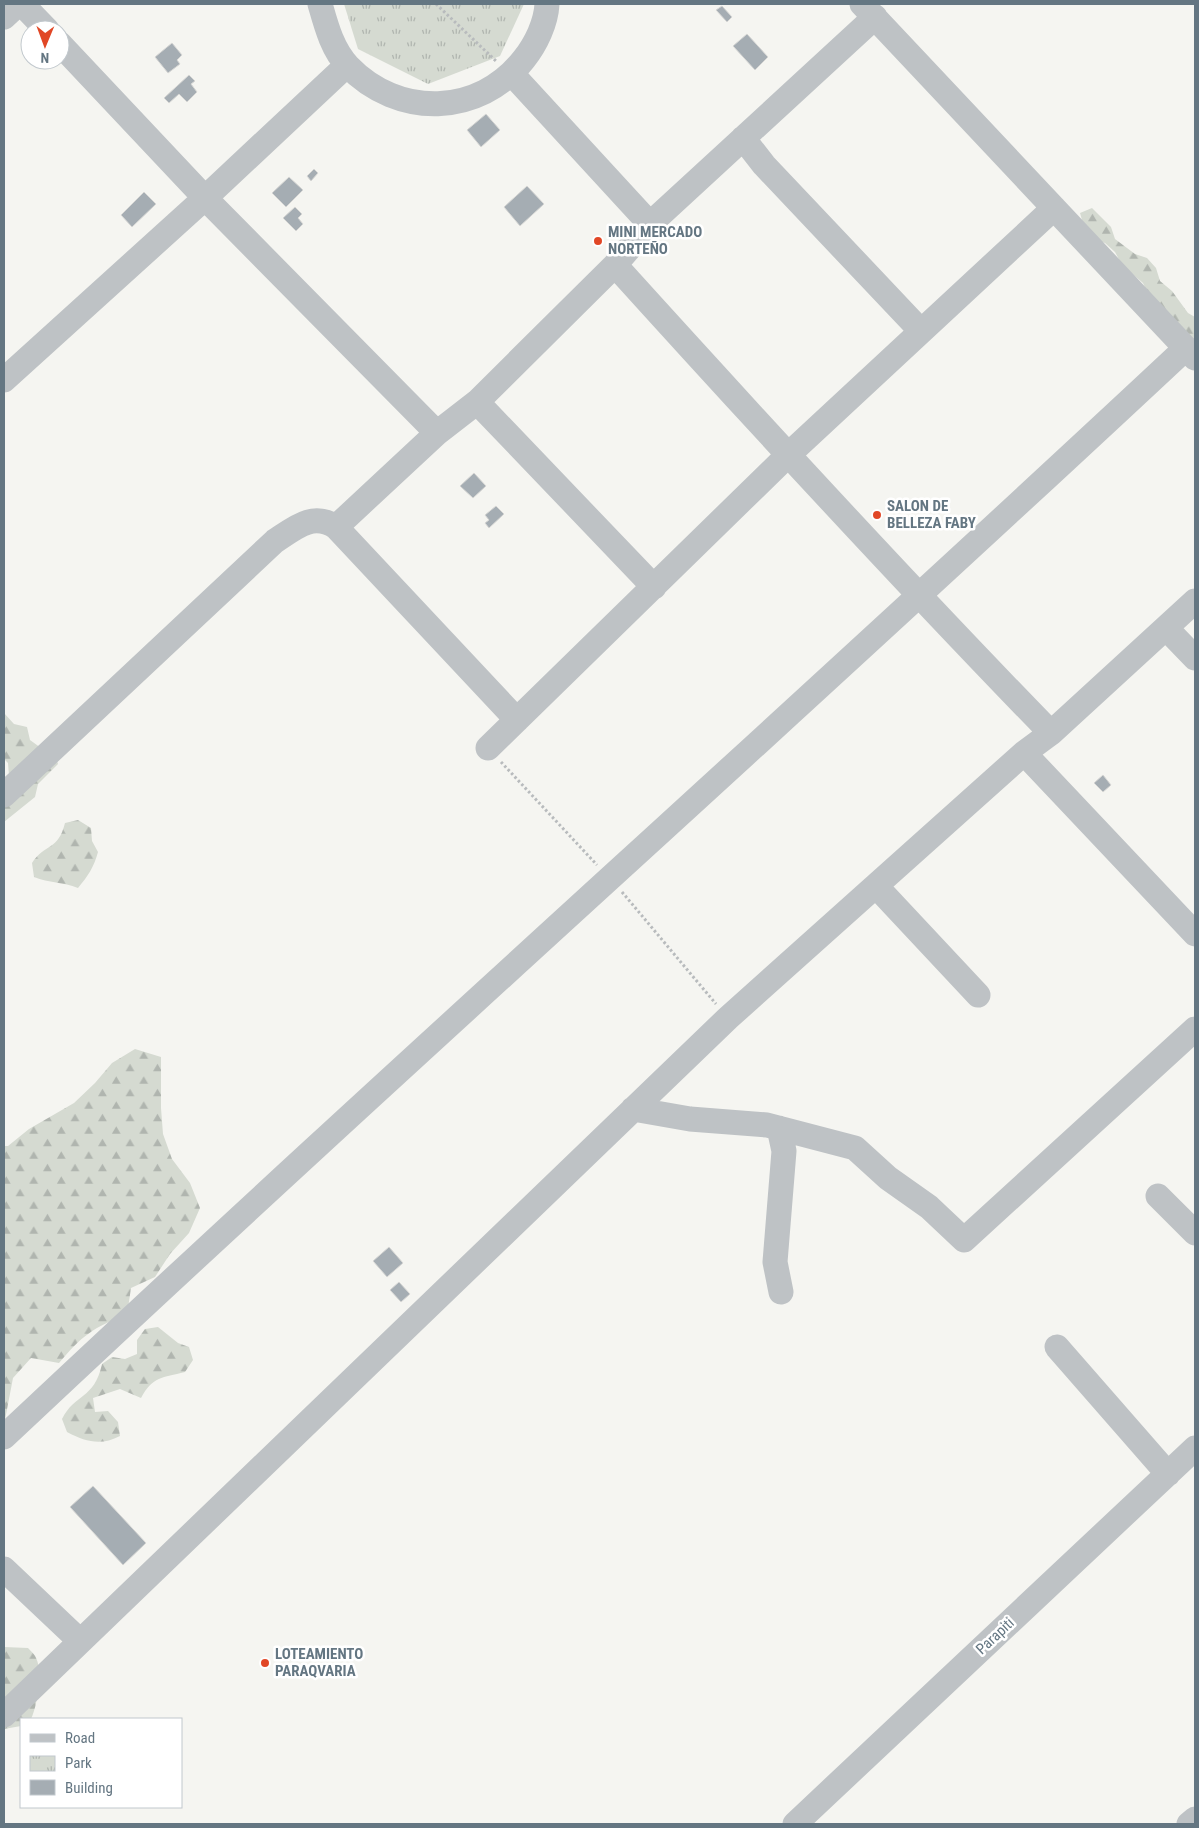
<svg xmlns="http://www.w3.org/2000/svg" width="1199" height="1828" viewBox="0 0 1199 1828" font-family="'Roboto Condensed',sans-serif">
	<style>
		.forest { fill: url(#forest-firs) }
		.park { fill: url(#park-tufts) }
		.building { fill: #a5adb3; stroke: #d6d6d4 }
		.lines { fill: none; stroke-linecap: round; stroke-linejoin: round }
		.path { stroke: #b8bbbd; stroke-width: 3; stroke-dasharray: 2.5 2.5; stroke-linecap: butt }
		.minor { stroke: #bec2c5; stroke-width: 25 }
		.poi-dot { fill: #e14726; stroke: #fff; stroke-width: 2 }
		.labels { text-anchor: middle; stroke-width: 5; stroke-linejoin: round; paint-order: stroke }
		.poi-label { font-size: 15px; font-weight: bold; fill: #647682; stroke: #fff; text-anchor: start }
		.street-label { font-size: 15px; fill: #647682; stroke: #fff }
	</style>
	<defs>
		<pattern id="forest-firs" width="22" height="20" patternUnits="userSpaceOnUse" patternTransform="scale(1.25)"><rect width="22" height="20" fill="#d5dad1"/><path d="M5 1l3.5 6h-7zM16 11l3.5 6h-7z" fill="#b0b5af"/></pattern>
		<pattern id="park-tufts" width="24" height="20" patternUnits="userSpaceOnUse" patternTransform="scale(1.25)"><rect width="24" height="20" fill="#d5dad1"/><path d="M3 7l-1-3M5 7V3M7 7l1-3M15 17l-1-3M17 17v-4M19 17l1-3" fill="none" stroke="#b0b5af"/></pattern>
	</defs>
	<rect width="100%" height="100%" fill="#f5f5f1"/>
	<path class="forest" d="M1092,208L1111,227L1115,239L1135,254L1147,258L1156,268L1160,281L1172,291L1188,313L1195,317V344L1149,296L1143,283L1122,265L1115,252L1105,243L1092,239L1084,227L1080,213Z
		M4,713L14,724L27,727L30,740L41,748L54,751L58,764L38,784L35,797L4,822V782L9,776L8,763L4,759Z
		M78,820L91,828L92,841L98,852C94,867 88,876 78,888C63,882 49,883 34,877L32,863C45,843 58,851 65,823Z
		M135,1049L161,1057V1108L163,1134L172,1159L190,1183L200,1208L189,1233L170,1254L155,1277L131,1288L127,1315C93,1327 82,1336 59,1363L31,1358L13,1378L4,1425V1146H8L29,1129L74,1103L95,1083L112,1063Z
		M158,1327L178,1343L189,1347L193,1360L185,1372C162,1378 153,1376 141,1398L120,1389L93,1398L95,1412L108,1411L118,1422L120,1436C101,1446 86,1442 67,1432L62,1419C75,1393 94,1400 102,1364L112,1357L125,1359L137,1354V1340L145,1329Z
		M4,1647L28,1648C31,1651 35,1655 36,1658C43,1671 37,1707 31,1719H21V1726L4,1729Z"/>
	<path class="park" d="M344,4H524L500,56L428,84L358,49Z"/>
	<path class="building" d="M722,6L732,17L727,22L716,10Z
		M747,34L768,57L755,70L733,46Z
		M172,43L182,55L177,60L180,64L168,73L155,57Z
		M189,75L195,81L191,84L197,92L187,102L179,94L169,103L164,98Z
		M486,114L500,130L481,147L467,130Z
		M314,169L318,173L311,181L307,176Z
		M289,177L303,190L286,207L272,193Z
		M527,186L544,204L520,226L504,207Z
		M144,192L156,204L132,227L121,215Z
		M295,207L302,214L298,218L303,224L296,231L283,218Z
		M474,473L486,486L473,498L460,486Z
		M496,506L504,514L489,528L485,523L489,520L485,515Z
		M1103,775L1111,785L1103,792L1094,783Z
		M389,1247L403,1263L387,1277L373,1261Z
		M399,1282L410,1294L401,1302L390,1290Z
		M93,1486L146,1543L123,1565L70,1507Z"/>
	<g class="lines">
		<path class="path" d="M436,4L496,61
			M501,762L597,865
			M622,892L716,1004"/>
		<path class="minor" d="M22,4L47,30
			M320,4C326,25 332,49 348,66C398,118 479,117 524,59C536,44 546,23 547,4
			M862,4L1195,358
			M4,17L18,4
			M875,17L650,224L615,265C758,423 902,580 1051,733L1024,753L1195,934
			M60,44L205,198L437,433
			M512,74L650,224
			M743,138L764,165L921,331
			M4,380L205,198L347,65
			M477,402L654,587
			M1166,628L1195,658
			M517,720L336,527L437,433L477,402L615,265
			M1051,733L1195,601
			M488,748L787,456L1054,208
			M4,795L275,541C296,527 313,512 336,527
			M876,886L978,995
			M633,1109L690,1119L767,1125L855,1148L888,1178L929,1207L964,1240L1195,1029
			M779,1128L784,1151L775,1262L781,1292
			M1158,1196L1195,1233
			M1057,1347L1168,1474
			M4,1437C394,1070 795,714 1186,348
			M4,1569L80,1641
			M4,1715L728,1018L1024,753
			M795,1824L1195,1448
			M1189,1824L1195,1819"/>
	</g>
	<g class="poi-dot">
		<circle cx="598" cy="241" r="5"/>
		<circle cx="877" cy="515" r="5"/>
		<circle cx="265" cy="1663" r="5"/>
	</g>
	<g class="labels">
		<g class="poi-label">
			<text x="608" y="237">MINI MERCADO<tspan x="608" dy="17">NORTEÑO</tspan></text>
			<text x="887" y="511">SALON DE<tspan x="887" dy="17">BELLEZA FABY</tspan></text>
			<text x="275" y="1659">LOTEAMIENTO<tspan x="275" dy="17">PARAQVARIA</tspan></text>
		</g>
		<g class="street-label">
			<text transform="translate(995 1636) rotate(-43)" y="5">Parapiti</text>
		</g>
	</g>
	<rect width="1199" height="1828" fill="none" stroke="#647682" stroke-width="10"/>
	<rect x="20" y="1718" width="162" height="90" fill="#ffffff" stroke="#c1c8cd"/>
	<rect x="30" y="1734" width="25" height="8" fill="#bec2c5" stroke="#c1c8cd"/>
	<text x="65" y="1743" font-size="15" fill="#647682">Road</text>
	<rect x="30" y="1756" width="25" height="15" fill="url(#park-tufts)" stroke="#c1c8cd"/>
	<text x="65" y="1768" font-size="15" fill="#647682">Park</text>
	<rect x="30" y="1780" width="25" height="15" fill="#a5adb3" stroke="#c1c8cd"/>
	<text x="65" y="1793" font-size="15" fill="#647682">Building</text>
	<g transform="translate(45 45) rotate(181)"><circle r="24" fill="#ffffff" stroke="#c1c8cd"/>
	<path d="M0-4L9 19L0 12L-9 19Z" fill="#e14726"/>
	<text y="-8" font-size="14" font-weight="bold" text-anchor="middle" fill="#647682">N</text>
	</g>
</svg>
